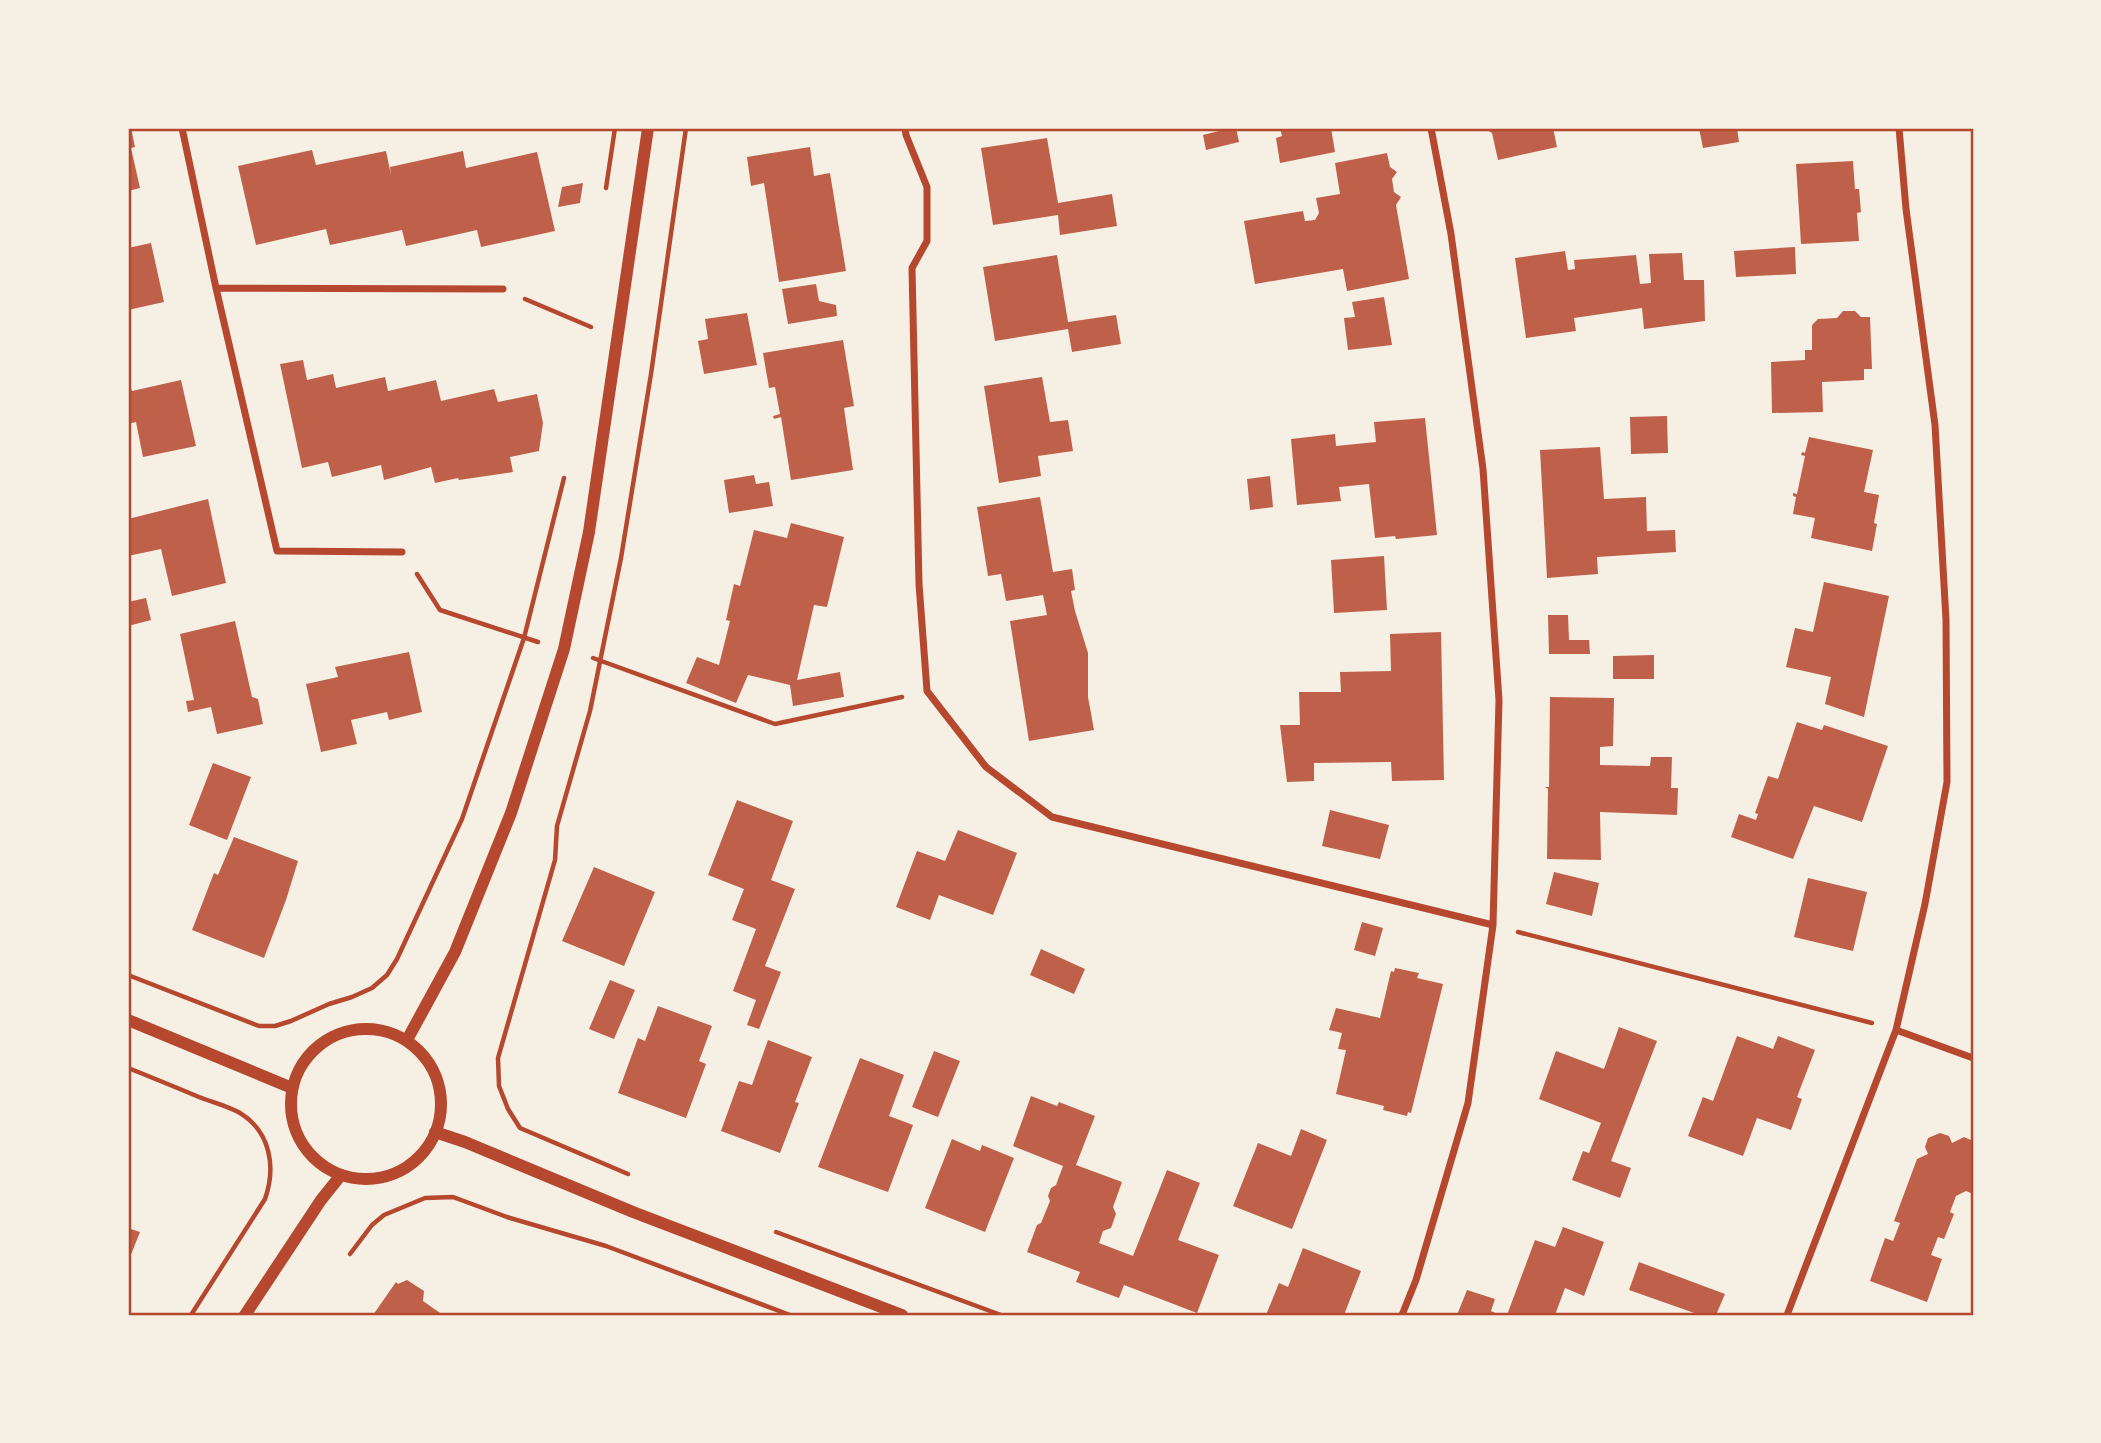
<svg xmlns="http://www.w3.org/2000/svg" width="2101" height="1443" viewBox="0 0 2101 1443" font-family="'Varela Round',sans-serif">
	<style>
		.building { fill: #bf614a }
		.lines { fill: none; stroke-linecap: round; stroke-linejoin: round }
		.path { stroke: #b5482f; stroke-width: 4.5 }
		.minor { stroke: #b5482f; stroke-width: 7 }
		.tertiary { stroke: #b5482f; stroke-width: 12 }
		.neatline { fill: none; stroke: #b5482f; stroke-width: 2.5 }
	</style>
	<rect width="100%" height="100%" fill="#f6efe4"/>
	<path class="building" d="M128,128H131L135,147L131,148L140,188L128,191Z
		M1231,128H1236L1239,142L1206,150L1203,135Z
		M1280,128H1331L1335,152L1280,163L1276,138L1282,136Z
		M1484,128H1553L1557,147L1498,160L1492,133Z
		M1699,128H1737L1739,142L1703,148Z
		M1047,138L1058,203L1112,194L1117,226L1060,235L1058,215L993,225L981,148Z
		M810,147L814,176L830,173L846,271L779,282L764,183L751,186L747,157Z
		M312,150L316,165L386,151L391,175L390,167L463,151L466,168L537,152L555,231L481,247L477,230L406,246L402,230L330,245L326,229L256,245L238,166Z
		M1387,153L1390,167L1397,172L1392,179L1394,192L1401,197L1396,205L1409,279L1347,291L1343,269L1255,284L1244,221L1303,211L1305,221L1315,220L1319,213L1316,198L1340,194L1335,163Z
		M1853,161L1855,189H1859L1861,212L1857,213L1859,241L1801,244L1796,164Z
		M583,183L580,203L558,207L562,187Z
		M151,243L164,302L128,310V248Z
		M1795,247L1796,274L1736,277L1734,251Z
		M1565,251L1568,270L1575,269L1574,260L1636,255L1640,284L1651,283L1649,254L1682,253L1684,280H1704L1705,321L1644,329L1642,308L1574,318L1576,331L1526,338L1515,258Z
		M1057,255L1068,322L1116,315L1121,344L1072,352L1068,329L995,341L983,267Z
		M816,284L819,301L836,305L837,316L788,324L782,289Z
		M1384,297L1392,345L1348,350L1344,318L1355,317L1352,302Z
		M1843,311H1855L1861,317H1870L1872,369H1864V380L1822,382L1823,412L1772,413L1771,362L1805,360V350H1812V325L1818,319L1837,318Z
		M747,313L757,365L704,374L698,341L708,339L705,319Z
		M843,340L854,406L844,408L853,470L791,480L781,417L774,419L773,416L780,414L775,387L769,388L763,353Z
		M303,360L307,380L333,374L336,388L385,377L388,391L436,380L441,401L494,389L498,402L537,394L543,423L539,451L510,457L513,472L459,480L458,478L435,483L431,467L384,480L381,465L332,477L328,462L302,468L280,364Z
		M1042,377L1050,422L1068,420L1073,451L1038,456L1041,476L999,483L984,386Z
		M128,379L132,391L181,380L196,446L143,457L136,422L128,424Z
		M1667,416L1668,453L1631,454L1630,417Z
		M1425,418L1437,535L1396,539L1395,536L1375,538L1369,484L1339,487L1341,501L1297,505L1291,439L1335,434L1336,446L1376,442L1374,422Z
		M1809,437L1873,450L1864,492L1879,495L1874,523L1877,524L1872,551L1811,538L1815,518L1793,514L1796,497L1793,496V493L1797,494L1805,456L1801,455L1802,452L1805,453Z
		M1600,447L1604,499L1646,497L1647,531L1675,530L1676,552L1597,557L1598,574L1547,578L1540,450Z
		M754,475L756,484L769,482L773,506L729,513L724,480Z
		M1270,476L1273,507L1250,510L1247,479Z
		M1040,497L1053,572L1072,569L1075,590L1071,591L1075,611L1088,653V697L1094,730L1029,741L1010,621L1047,615L1043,595L1006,601L1001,574L988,576L977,507Z
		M208,499L226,583L172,596L161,549L128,556V519Z
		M791,523L844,537L827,607L814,605L797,680L840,672L844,697L793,706L790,685L748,675L736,703L686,683L697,657L719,665L730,621L726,620L734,584L740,586L754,530L787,538Z
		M1384,556L1387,610L1334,613L1331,560Z
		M1824,582L1889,596L1864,717L1825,704L1831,677L1786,667L1795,628L1813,632Z
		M146,598L151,620L128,626V602Z
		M1548,615H1568L1569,640H1589L1590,654H1549Z
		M235,621L252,697L258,699L263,724L217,734L211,707L188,712L186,701L194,700L180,634Z
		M1441,632L1444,780L1392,781L1391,762L1314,763V781L1287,782L1280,725H1300L1299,692H1341L1340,672L1391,671L1390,634Z
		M409,652L422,712L389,720L387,712L351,720L357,744L321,752L306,684L338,677L335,667Z
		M1654,655V679H1613V656Z
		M1550,697L1614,698L1613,746L1600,747V765L1650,766L1651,757H1672L1671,788H1678L1677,815L1600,812L1601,860L1547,859L1548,789L1545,787H1549Z
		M1797,722L1822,730L1824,725L1888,746L1862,822L1814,806L1793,859L1731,837L1739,814L1756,820L1758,814L1755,813L1768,776L1778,779Z
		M213,763L251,777L227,840L189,825Z
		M737,800L793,821L771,880L795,889L765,966L781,972L759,1029L747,1025L756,1000L733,991L756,929L732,920L744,889L708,875Z
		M1330,810L1389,825L1380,859L1322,846Z
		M958,830L1017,853L993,915L939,895L930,920L896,907L917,851L945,861Z
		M234,837L298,861L286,900L264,958L192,930L214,873L218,875Z
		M594,867L655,892L624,966L562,941Z
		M1554,872L1599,883L1592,916L1546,904Z
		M1808,878L1867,892L1853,951L1794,937Z
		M1362,922L1383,928L1375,956L1354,950Z
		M1041,949L1085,969L1074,994L1030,975Z
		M1395,968L1419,973L1417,978L1443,984L1411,1113L1408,1112L1407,1116L1383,1110L1384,1106L1336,1094L1346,1050L1338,1049L1342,1033L1329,1030L1336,1008L1380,1018L1391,971L1394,972Z
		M610,980L635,990L614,1039L589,1029Z
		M658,1006L712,1026L699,1061L706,1064L686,1118L618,1093L638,1038L645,1041Z
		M1619,1027L1657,1041L1611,1161L1631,1168L1620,1198L1572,1180L1583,1151L1589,1153L1601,1123L1539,1099L1556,1051L1604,1069Z
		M1737,1036L1773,1049L1778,1036L1815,1050L1797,1097L1802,1099L1791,1130L1757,1118L1743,1156L1688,1136L1703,1097L1713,1101Z
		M768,1040L812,1057L795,1102L799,1103L780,1153L721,1131L739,1081L752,1085Z
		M934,1051L960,1061L938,1117L912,1107Z
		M860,1058L904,1075L889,1116L913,1125L888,1192L818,1167Z
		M1031,1096L1057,1106L1059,1102L1095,1116L1076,1165L1122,1182L1113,1207L1116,1214L1111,1228L1103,1231L1099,1243L1133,1256L1167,1170L1200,1183L1178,1240L1219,1255L1197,1313L1124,1285L1119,1298L1076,1282L1080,1272L1027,1252L1037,1225L1041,1223L1050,1201L1048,1196L1051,1188L1056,1185L1063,1166L1013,1146Z
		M1301,1129L1327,1140L1292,1229L1233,1206L1258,1143L1291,1156Z
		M1940,1133L1949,1136L1952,1143L1964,1137L1973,1141V1194L1966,1191L1956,1196L1950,1212L1954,1214L1944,1239L1938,1237L1931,1255L1942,1259L1927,1302L1870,1281L1885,1238L1893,1241L1900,1223L1894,1221L1917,1159L1928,1154L1925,1147L1928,1138Z
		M952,1139L980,1151L982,1145L1014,1158L985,1232L925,1208Z
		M1563,1227L1604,1242L1584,1296L1565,1288L1555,1315H1507L1535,1240L1555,1247Z
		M128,1228L140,1232L128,1262Z
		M1303,1248L1361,1271L1344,1315H1266L1279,1283L1288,1287Z
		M1639,1262L1725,1294L1716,1315H1700L1629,1290Z
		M407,1280L424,1291L423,1301L443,1315H373L396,1282L398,1284Z
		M1467,1290L1495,1299L1491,1311L1500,1315H1457Z"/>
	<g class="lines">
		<path class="path" d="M606,188L615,128
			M525,299L591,327
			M417,574L440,610L538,642
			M593,658L775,724L902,697
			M1518,932L1872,1023
			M128,975L259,1026H275L291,1021L329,1004L352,997L372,988L387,975L397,959L462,819L524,638L564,478
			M128,1068C151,1077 175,1087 199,1097C212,1102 228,1106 240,1113C271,1132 276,1168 265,1199L191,1315
			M628,1174L520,1128L508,1109L499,1086L498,1058L555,860L557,826L590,711L621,558L651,374L686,128
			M776,1232L1001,1315
			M350,1254L372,1225L384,1215L425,1198L453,1197L507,1217L606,1246L790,1315"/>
		<path class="minor" d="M182,128L216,288L277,551L402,552
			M905,128L906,135L927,187V241L912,268L919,584L927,691L986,767L1052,817L1493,925
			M216,288L503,289
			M1896,1030L1973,1058
			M1402,1315L1416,1280L1468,1103L1493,925L1499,700L1483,469L1451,234L1431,128
			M1787,1315L1896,1030L1925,904L1947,782L1946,620L1935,425L1906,209L1899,128"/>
		<path class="tertiary" d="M128,1020L292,1088
			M291 1104a75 75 0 1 1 150 0a75 75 0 1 1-150 0Z
			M407,1040L455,952L511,813L564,649L589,532L648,128
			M435,1132L465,1142L633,1212L902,1315
			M245,1315L321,1200L341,1175"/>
	</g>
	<rect width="2101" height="1443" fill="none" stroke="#f6efe4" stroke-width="259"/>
	<rect x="130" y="130" width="1842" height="1184" class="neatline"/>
</svg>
